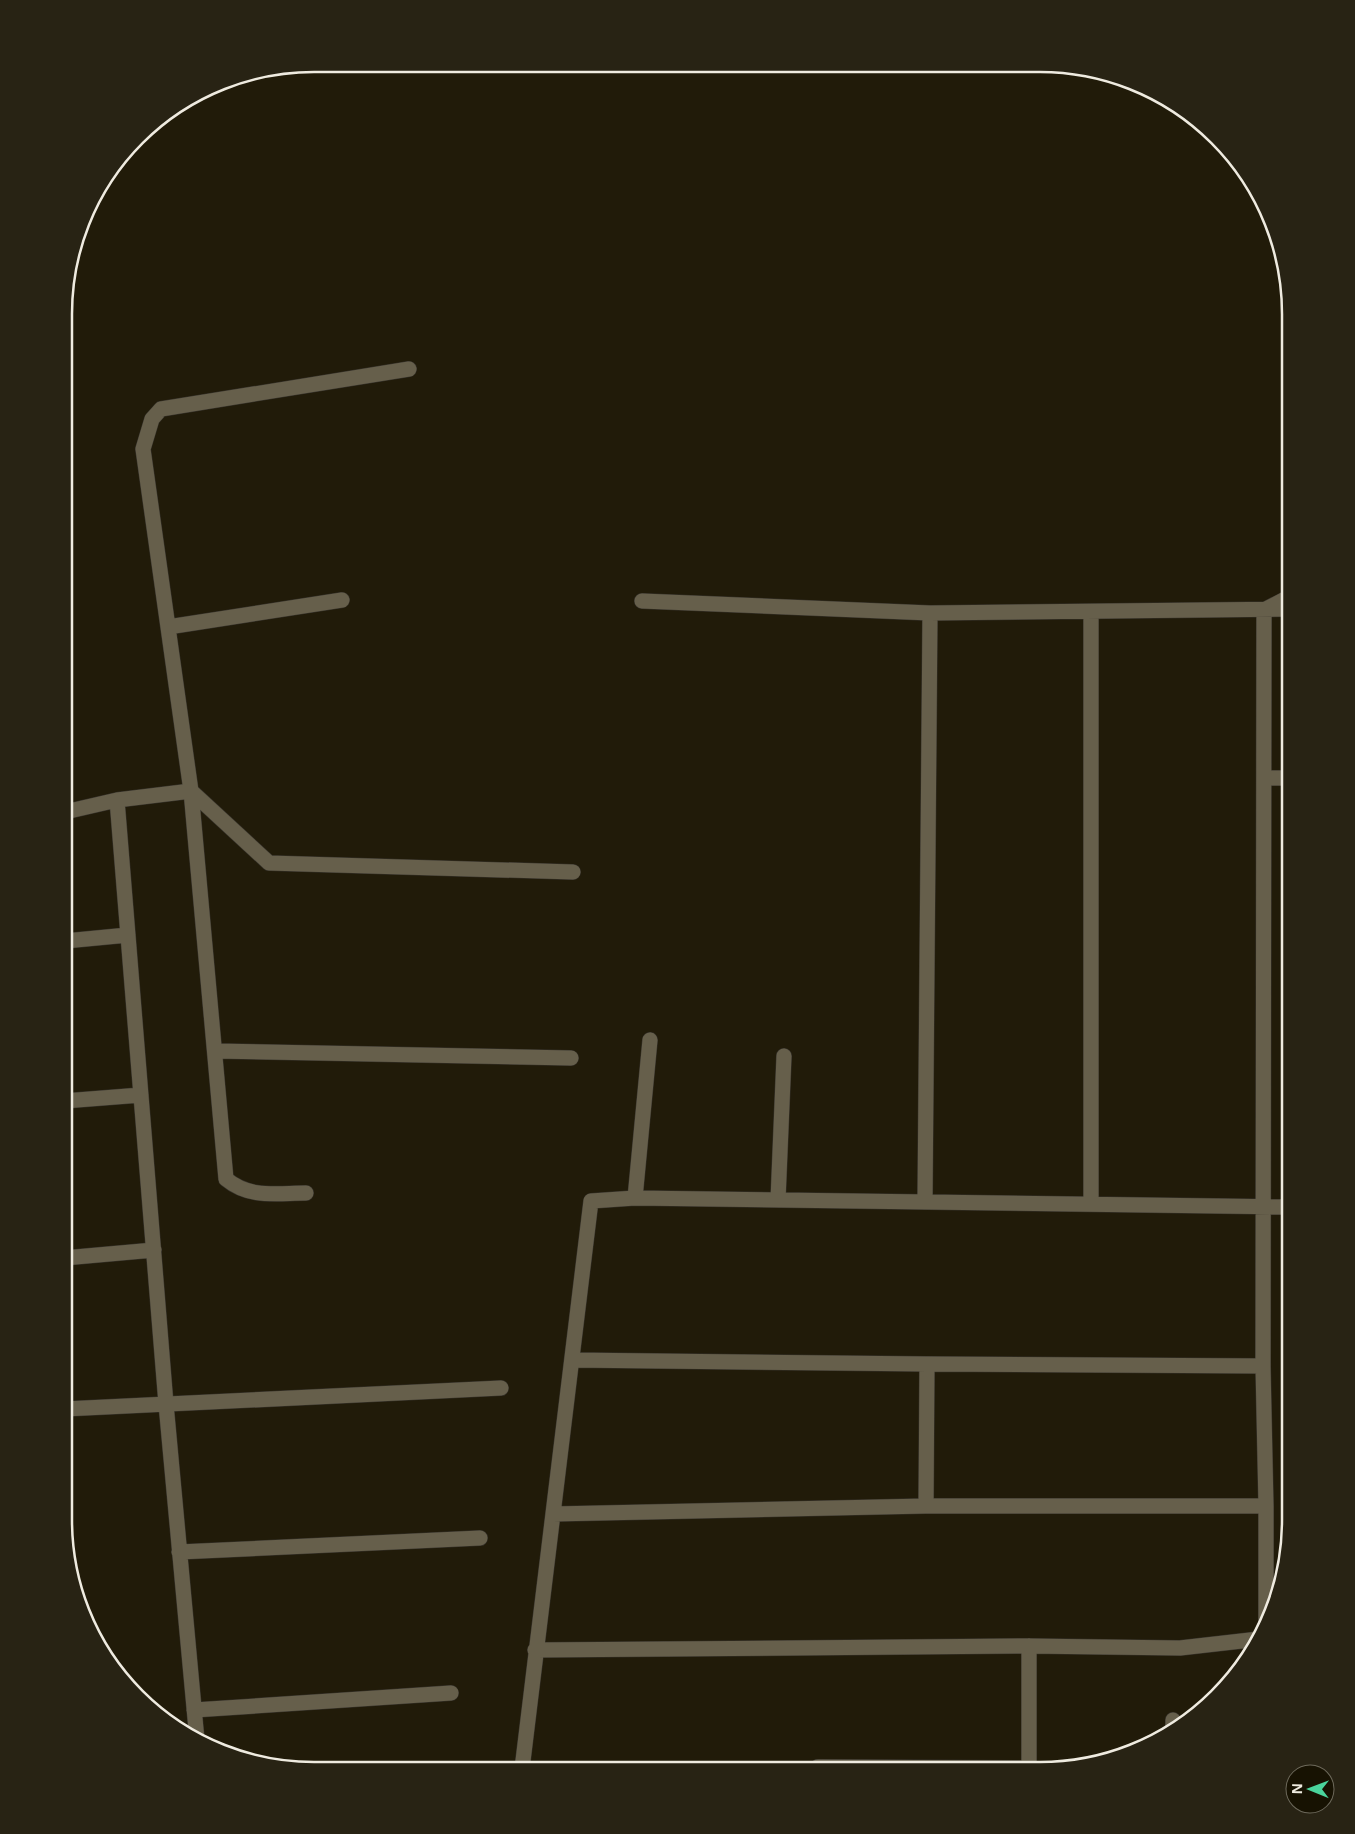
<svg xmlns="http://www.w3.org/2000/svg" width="1355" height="1834" viewBox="0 0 1355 1834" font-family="'Noto Sans',sans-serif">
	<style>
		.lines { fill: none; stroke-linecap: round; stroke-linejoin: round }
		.street-casing { stroke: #38342d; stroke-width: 16 }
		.street { stroke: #665f4b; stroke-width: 15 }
		.rim { fill: none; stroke: #efebe0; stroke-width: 2.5 }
	</style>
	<rect width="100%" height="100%" fill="#211b09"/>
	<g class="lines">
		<defs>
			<path id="street" d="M642,601L930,613L1291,609
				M1091,613V1204
				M168,627L342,600
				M1265,778H1291
				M191,791L226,1179C250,1199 277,1193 306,1193
				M191,791L269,863L573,872
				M117,800L166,1404L197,1740
				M65,812L117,800L191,791L143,449L152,419L161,409L409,369
				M65,941L128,935
				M215,1051L571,1058
				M64,1101L141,1095
				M635,1198L650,1040
				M778,1200L784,1056
				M925,1202L930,613
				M64,1258L154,1250
				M572,1360L927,1364L1263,1366
				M64,1409L501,1388
				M926,1506L927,1364
				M553,1514L926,1506H1266
				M179,1552L480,1538
				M1266,1624V1506L1263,1366L1264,610L1291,596
				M535,1650L1029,1646L1180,1648L1259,1639
				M194,1710L451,1693
				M1173,1730V1720
				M522,1769L591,1201L635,1198L1291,1207
				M817,1770L818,1767L1029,1768V1646"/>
		</defs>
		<use href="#street" class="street-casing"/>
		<use href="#street" class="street"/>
	</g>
	<path d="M0 0H1355V1834H0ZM314 72H1040A242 242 0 0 1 1282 314V1520A242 242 0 0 1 1040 1762H314A242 242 0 0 1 72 1520V314A242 242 0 0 1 314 72Z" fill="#282314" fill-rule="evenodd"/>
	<path class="rim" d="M314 72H1040A242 242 0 0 1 1282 314V1520A242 242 0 0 1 1040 1762H314A242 242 0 0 1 72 1520V314A242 242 0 0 1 314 72Z"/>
	<g transform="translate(1310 1789) rotate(271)"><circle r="24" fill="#171202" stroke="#6d695b"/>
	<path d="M0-4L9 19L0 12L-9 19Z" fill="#4ad49c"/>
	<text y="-8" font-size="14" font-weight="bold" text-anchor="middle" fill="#efebe0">N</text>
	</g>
</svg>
